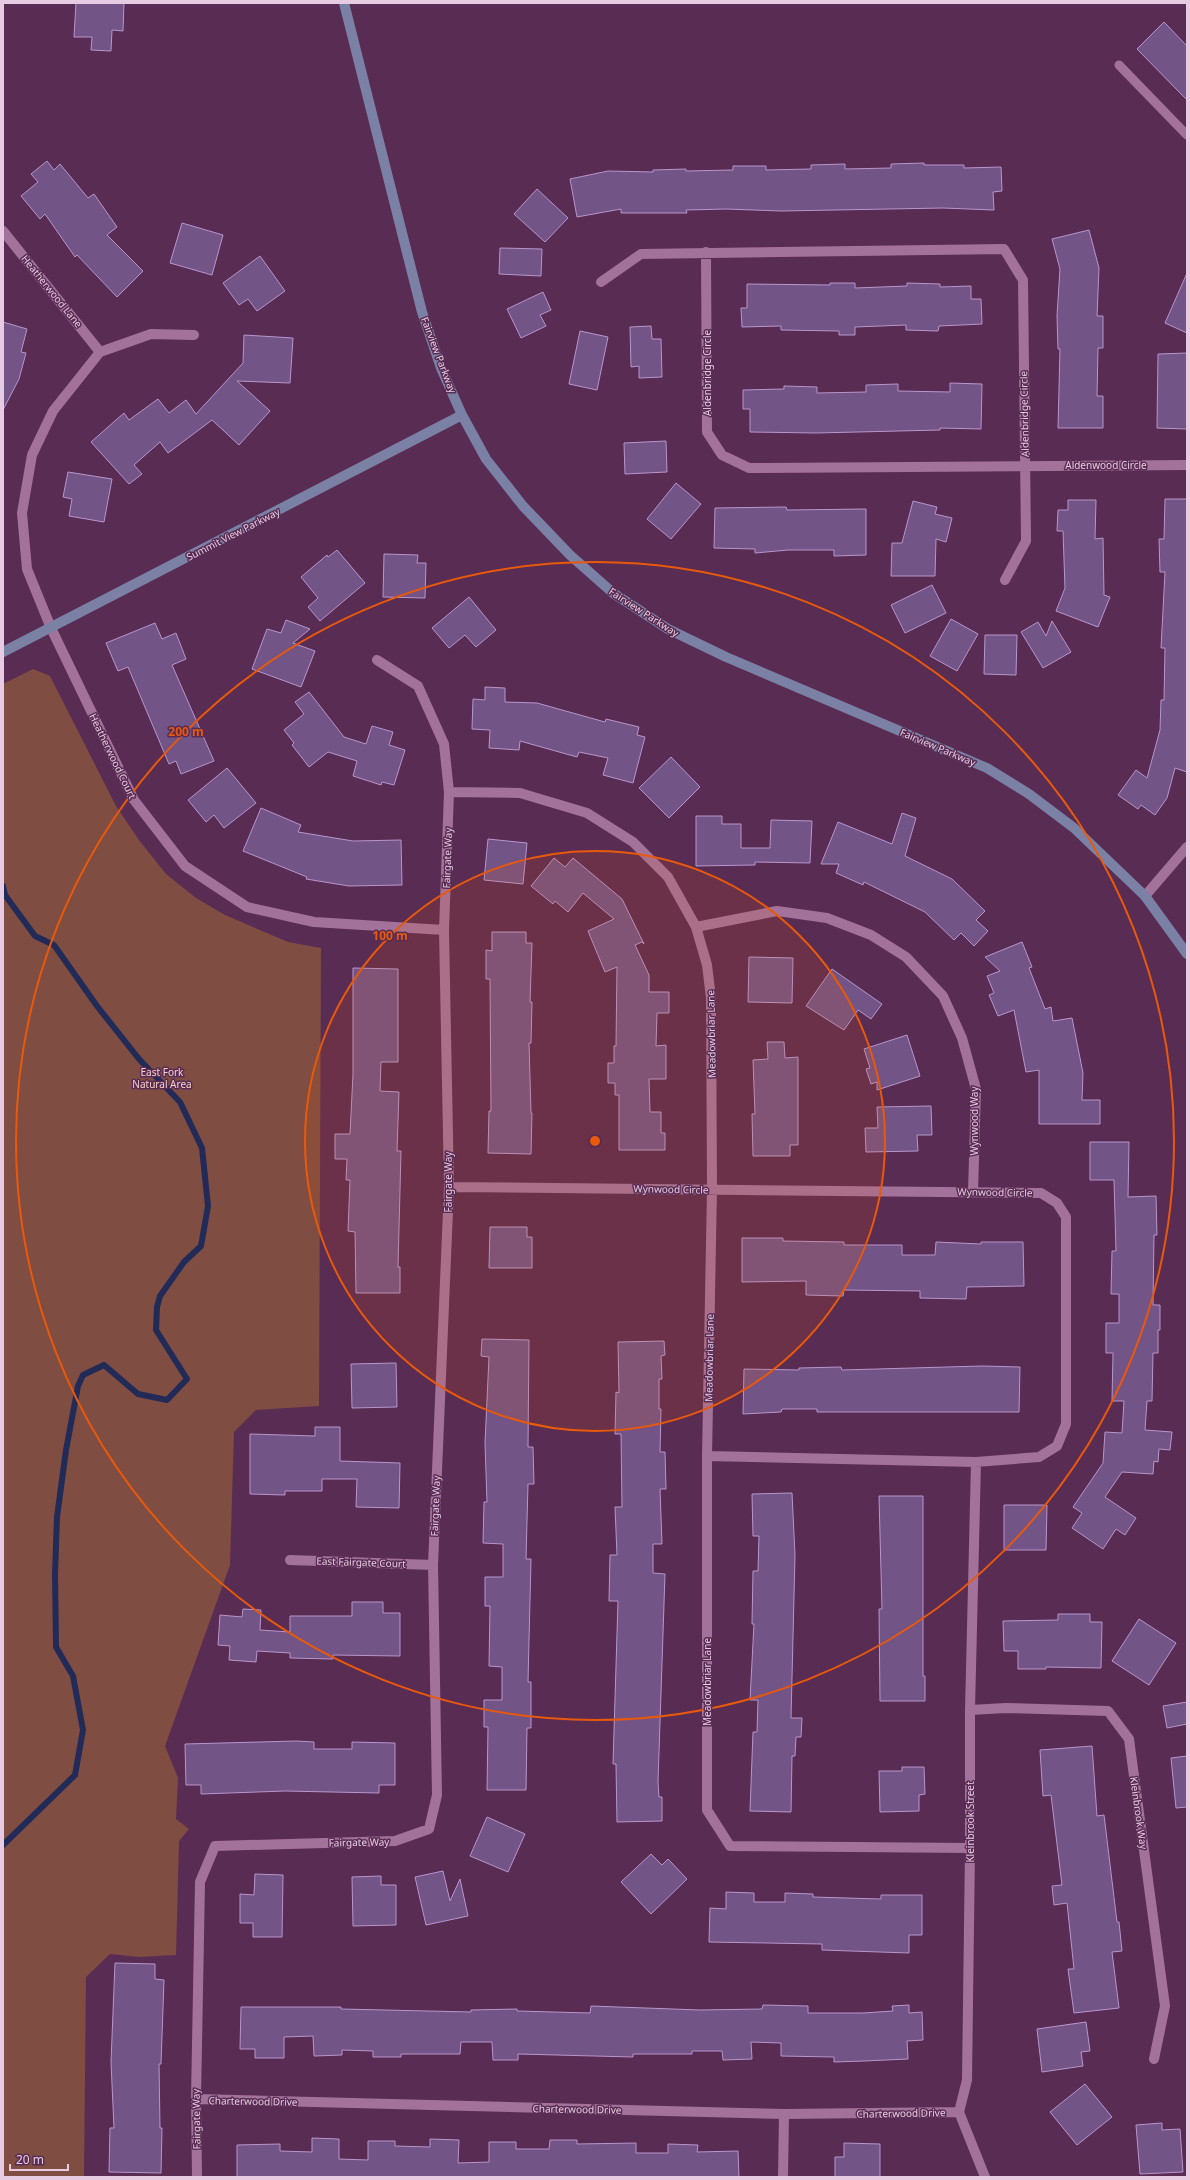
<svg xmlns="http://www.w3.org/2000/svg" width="1190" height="2180" viewBox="0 0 1190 2180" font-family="'Noto Sans',sans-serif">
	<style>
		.green { fill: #7f4d42 }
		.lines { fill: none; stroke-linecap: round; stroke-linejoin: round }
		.stream { stroke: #222b58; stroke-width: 6 }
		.building { fill: #735486; stroke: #b896cc }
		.lane { stroke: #a3729b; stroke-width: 9 }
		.street { stroke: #a3729b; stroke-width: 10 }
		.secondary { stroke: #7b81a5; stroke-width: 10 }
		.ring { fill: none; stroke: #e8590c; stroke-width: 2 }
		.labels { text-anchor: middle; stroke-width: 3; stroke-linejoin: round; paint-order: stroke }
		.street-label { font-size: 10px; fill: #e7cbe2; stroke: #592c53 }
		.park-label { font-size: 10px; fill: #f7d1c8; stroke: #592c53 }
		.centre { fill: #e8590c; stroke: #592c53; stroke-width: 2 }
		.ring-label { font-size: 12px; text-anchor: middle; font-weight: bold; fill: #e8590c; stroke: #592c53; stroke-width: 3; stroke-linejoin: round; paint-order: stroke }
	</style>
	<rect width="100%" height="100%" fill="#592c53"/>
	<path class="green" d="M33,669L50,676L116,806L139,840L166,874L196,898L225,915L288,942L321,948L319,1406L256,1410L234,1432L230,1565L165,1746L178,1778L176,1819L189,1829L179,1841L176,1955L139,1957L110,1954L86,1977L84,2177H3V684Z"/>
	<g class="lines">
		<path class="stream" d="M3,886L5,895L35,936L54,945L97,1006L139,1059L180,1102L202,1148L208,1206L201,1246L184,1262L160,1296L157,1307L156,1330L187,1379L167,1400L138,1394L104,1365L83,1375L78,1386L66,1450L57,1517L55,1574L56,1647L73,1676L83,1730L75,1775L3,1845"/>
	</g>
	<path class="building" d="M76,3H124L123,31L112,30L111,51L91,50L92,37H74Z
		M1164,22L1187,46V100L1137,49Z
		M47,161L54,170L60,164L88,198L94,194L117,227L107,235L143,271L117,297L77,255L75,257L45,214L40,219L21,196L38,182L31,174Z
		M924,163V165H964V168L1001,167L1002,191L993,192L994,210L943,208L781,211L726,209L686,210L687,213H621V209L577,217L570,179L608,171L653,172V170L686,169V171L733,170V166H766V170L811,169V165L845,164V169L891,168V164Z
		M537,189L568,218L545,242L514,214Z
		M182,223L223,235L212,275L170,263Z
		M1089,230L1099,268L1097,316H1103V348H1098L1097,396H1103V428H1058L1060,349H1058L1057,316L1060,269L1052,239Z
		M500,248L542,249L541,276L499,274Z
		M260,256L285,291L257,311L248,299L239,305L223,283Z
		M1187,273V333L1165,323Z
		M830,283H855V288L907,286V283L940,284V287L971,286V299H981L982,324L939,326L938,331L906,330V325L855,327V335H839V331L781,330V326L742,327L741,308H747V284L830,285Z
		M543,292L551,310L540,315L546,326L521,338L507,309Z
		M3,322L27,329L21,352L26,353L19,379L3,410Z
		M651,326L652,339H661L662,377L639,378V366L631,367L630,327Z
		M580,331L608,337L597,390L569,384Z
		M244,335L293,338L290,383L237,381L270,411L239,445L212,420L168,453L160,442L134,465L142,474L129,484L91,442L124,413L129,420L158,399L169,413L186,400L196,414L243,363Z
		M1187,353V429L1157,428L1158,354Z
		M950,383L982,384L981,429L940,428V430L816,433L750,432V409H743V390L784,389V386L817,387V393L866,392V385L898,384V391L950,392Z
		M666,441L667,472L625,474L624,443Z
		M68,472L112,479L104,522L69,516L72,499L63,497Z
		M676,483L701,504L671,539L647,519Z
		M1165,499H1187V772L1175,768L1167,798L1155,815L1141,805L1138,809L1118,795L1136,770L1147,778L1160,730L1161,700H1164L1165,648H1161L1165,572H1160L1159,539H1164Z
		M1068,500H1096L1095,539L1103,538L1104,595L1110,597L1098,627L1056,611L1065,588L1063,531H1057L1058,510H1068Z
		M913,501L937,507L935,514L952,518L946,542L936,539L935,576H891L892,543H902Z
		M786,507L787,510L866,509V555L834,556V550H788L755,553V549L714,548L715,508Z
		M337,550L365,583L320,621L308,607L318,598L301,577L327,555L328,557Z
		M384,554L418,555L417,563H426L425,598L383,597Z
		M932,585L946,613L905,633L891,605Z
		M469,597L496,630L476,647L465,635L449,648L432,628Z
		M951,619L978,634L957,671L930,656Z
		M286,620L310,629L293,643L315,651L301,687L252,669L267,629L281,633Z
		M1052,621L1071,652L1043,668L1021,632L1038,622L1046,636Z
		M155,623L162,639L176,633L186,659L172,665L214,761L181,774L176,761L169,764L128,667L118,671L106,643Z
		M985,635H1017L1016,675L984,674Z
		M485,687L505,688V702L537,703L605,722L606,719L639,727L637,735L645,737L633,783L603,775L608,758L579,752L577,757L520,741L519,750L489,748L490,730L472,729L473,699L485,700Z
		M309,692L344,737L366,744L372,726L393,732L389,745L405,750L394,785L382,782L381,785L353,776L357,761L328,752L309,767L292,745L294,743L284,730L304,714L295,702Z
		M671,757L700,787L669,818L639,788Z
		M227,768L256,803L224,828L214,815L206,822L188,800Z
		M261,808L301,825L298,832L353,841L401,840L402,885L349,886L306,879L307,877L243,851Z
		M902,813L916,818L905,856L952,879L985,911L976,920L988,931L974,946L961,933L954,940L925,912L864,882L863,885L836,873L839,864H821L838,822L892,844Z
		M696,816H722V824H741V848H770L771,820L812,821L810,863L755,862V865L696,866Z
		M488,839L527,843L523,884L484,880Z
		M554,858L565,867L573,858L622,899L644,944L642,942L635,945L649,975V992H669V1013H657L656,1046L666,1045V1079H649L650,1112H661V1133H665V1150H619V1095H615V1083H608V1063H614V1046H616L617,967L605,972L588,931L614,919L583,893L568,912L555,901L553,904L531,886Z
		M492,932H526V943H532L530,1002H532L531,1043H529L531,1113H532L531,1154L488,1153L489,1111H491L490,979H486V950L492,951Z
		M1022,942L1032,967L1029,968L1045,1009L1051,1007L1053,1021L1072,1018L1083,1073L1082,1100H1100V1124H1039V1070L1026,1072L1014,1010L998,1016L989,995L994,993L987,976L1000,971L985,957Z
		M749,957L793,958L792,1003L748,1002Z
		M353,968L398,969V1062H381L380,1091L399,1092L397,1151H401L398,1267H400V1293H356L355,1232L348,1231L350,1180H346L347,1159H335V1134H350L353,1074Z
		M832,969L882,1004L871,1019L858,1010L844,1030L806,1006Z
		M907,1035L920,1076L877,1090V1082L871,1084L866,1069L870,1068L864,1049Z
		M767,1042H784L785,1058L798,1057V1145H790V1156H753L752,1114H755L753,1060L768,1059Z
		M931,1106L932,1135H917L918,1151L866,1152L865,1128H878L877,1107Z
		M1090,1142H1129L1128,1197L1156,1196L1157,1235H1154L1153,1305H1160V1330H1158V1353H1153L1152,1401H1147L1145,1430L1172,1432L1170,1450L1159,1449L1158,1462L1154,1461L1153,1474L1122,1472L1105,1497L1136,1518L1125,1535L1116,1529L1103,1549L1072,1528L1082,1513L1073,1507L1103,1463L1105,1432L1122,1433L1124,1401H1112L1113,1353H1106V1323H1119V1294H1111L1112,1251H1116L1114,1180H1090Z
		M490,1227H527V1237H532V1268H489Z
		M742,1238H783V1241L844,1242V1245H902V1255H935L936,1242L981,1244V1242H1023L1024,1286L967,1287L966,1299L920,1298V1291L844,1290L843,1296L806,1295V1281L742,1282Z
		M482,1339L529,1340L528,1447H533L534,1484H528L526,1559H531L528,1682H531V1728H527L526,1790H487L488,1727H484V1700H502V1667L489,1666L490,1606H485V1577H503V1544L483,1543L484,1502H487L485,1443L489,1357L481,1356Z
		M664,1341L665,1355L661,1356L662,1379H659V1409H661L660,1452H665L666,1489H660L662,1544H653V1573L665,1574L658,1782L659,1797H662V1821L617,1822L616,1764H613L618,1601H609L610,1555H617L615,1507H622L621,1434H615L616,1392L619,1393L618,1342Z
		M396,1363L397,1407L352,1408L351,1364Z
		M982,1366L1020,1367L1019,1412H817V1409H782L781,1412L743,1414L744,1369L799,1370V1368L841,1367L842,1370Z
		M315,1427H340V1461L400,1463L399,1508L356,1507L357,1479H322V1491H285V1495L250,1494V1434L315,1436Z
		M792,1493L795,1555L791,1718H802L801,1737H796L795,1756H792L791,1812L750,1811L753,1732H757L758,1700H750L754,1624H752L753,1571H758L759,1536H753L752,1494Z
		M879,1496H923V1676H925V1701H880L879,1609H882Z
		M1004,1505H1047L1046,1550H1004Z
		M352,1602H383V1613H400V1656L333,1655V1659L290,1658V1653L257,1651L256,1662L229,1660L230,1646L218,1645L220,1615L242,1617L243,1609L261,1610L260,1630L290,1632V1616H352Z
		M1058,1614H1090V1622H1102L1101,1668L1046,1667V1669H1018V1651H1004L1003,1621L1058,1620Z
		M1139,1619L1176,1643L1149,1685L1112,1661Z
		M1187,1702V1724L1167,1728L1163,1706Z
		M296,1741L314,1742V1749H352V1742L395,1743V1785H379V1793L285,1791L201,1794V1785H186L185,1744Z
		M1092,1746L1097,1816L1104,1815L1117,1922H1119L1122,1951L1112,1952L1119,2008L1074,2013L1068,1969H1074L1067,1903L1054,1905L1052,1886L1062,1885L1051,1795L1043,1796L1040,1750Z
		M1187,1756V1807L1176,1808L1171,1758Z
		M902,1767H924L925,1794L919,1795V1811L880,1812L879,1771H902Z
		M487,1817L525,1834L508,1872L470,1856Z
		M651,1854L662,1865L668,1859L687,1879L651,1914L621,1882Z
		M443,1871L450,1901L460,1879L468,1916L426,1925L415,1877Z
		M255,1874L283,1875L282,1937H253V1923H240V1894L254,1895Z
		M381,1876V1885H396V1925L353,1926L352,1877Z
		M726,1892L754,1893V1902H785V1893L813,1894V1897L881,1899V1895H922V1935H909V1953L822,1950V1944L709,1942L710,1908L726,1909Z
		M115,1963L155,1964V1979L164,1980L161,2064H159L160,2128H162L161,2173L109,2172L110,2128H114L111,2062Z
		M763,2005L808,2006V2013H863L893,2011L892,2006L909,2005V2013L922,2012L923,2040L907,2041L908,2059L864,2061L834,2062V2057L781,2056V2043L751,2042L752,2059L723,2060L722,2051H692V2054H633V2057L518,2054V2060H493L492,2042H461L460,2054H401V2057H373V2051L342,2050V2055L314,2056L313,2036L284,2037V2058H255V2049H240L241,2007H341V2009L471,2012V2010L517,2009V2011L590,2013L591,2006L700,2010L762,2009Z
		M1086,2022L1090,2051L1081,2052L1083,2066L1042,2072L1037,2029Z
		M1085,2084L1112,2117L1077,2145L1050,2112Z
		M1162,2123V2130L1180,2129L1183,2172L1140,2174L1136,2125Z
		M312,2138L339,2139V2159L368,2160V2141H395V2146L430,2147V2139L459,2140L458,2163L489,2162V2142H516V2149H549L550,2140H577V2144L636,2143V2153H668V2144L698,2145L697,2152L738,2151L739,2177H237V2145L280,2144V2151L312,2152Z
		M844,2143L880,2144V2177H835V2157H844Z"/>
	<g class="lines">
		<path class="lane" d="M1119,65L1187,135"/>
		<path class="street" d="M3,231L100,352
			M706,252L707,432L722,455L749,468L1187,465
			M601,282L641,254L1004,249L1023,280L1026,541L1005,580
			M194,335L151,334L100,352L53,411L32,455L22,513L27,569L51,628L134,800L185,866L247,907L314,922L444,930
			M449,792L520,793L587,813L633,842L668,877L696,927L707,965L711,998L712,1189L707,1456V1810L730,1846L970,1848
			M1145,896L1187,847
			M696,927L777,911L827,918L871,935L906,957L943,996L962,1038L976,1089L973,1192
			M449,1187L1041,1193L1057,1203L1066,1217V1424L1057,1446L1039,1457L976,1462L707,1456
			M976,1462L970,1710V1848L967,2080L959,2112L985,2177
			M290,1560L433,1565
			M970,1710L1006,1708L1108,1711L1129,1739L1165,2006L1154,2059
			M196,2099L784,2114L959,2112
			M197,2177L196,2099L200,1882L215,1846L395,1841L429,1829L437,1795L433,1565L449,1187L444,930L449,792L444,744L418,686L377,660
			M783,2177L784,2114"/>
		<path class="secondary" d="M344,3L422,312L441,368L462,415L486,459L523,506L570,555L613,593L668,629L726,657L987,768L1029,794L1074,828L1145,896L1187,954
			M3,652L462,415"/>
	</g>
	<circle cx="595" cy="1141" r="290" fill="#e8590c" fill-opacity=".12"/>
	<g class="ring">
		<circle cx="595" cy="1141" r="290"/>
		<circle cx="595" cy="1141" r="579"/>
	</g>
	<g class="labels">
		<g class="street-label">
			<text transform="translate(52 291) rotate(51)" y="4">Heatherwood Lane</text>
			<text transform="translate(439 355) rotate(69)" y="4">Fairview Parkway</text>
			<text transform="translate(707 373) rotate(-90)" y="4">Aldenbridge Circle</text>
			<text transform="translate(1024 414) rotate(-91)" y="4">Aldenbridge Circle</text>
			<text x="1106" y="469">Aldenwood Circle</text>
			<text transform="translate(233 534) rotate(-27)" y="4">Summit View Parkway</text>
			<text transform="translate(644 612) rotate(33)" y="4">Fairview Parkway</text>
			<text transform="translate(938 747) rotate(23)" y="4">Fairview Parkway</text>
			<text transform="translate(113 756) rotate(64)" y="4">Heatherwood Court</text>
			<text transform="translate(447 858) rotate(-88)" y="4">Fairgate Way</text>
			<text transform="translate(711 1034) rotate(-91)" y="4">Meadowbriar Lane</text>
			<text transform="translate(974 1121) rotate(-90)" y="4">Wynwood Way</text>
			<text transform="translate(448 1182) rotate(-90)" y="4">Fairgate Way</text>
			<text transform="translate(671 1189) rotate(1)" y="4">Wynwood Circle</text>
			<text transform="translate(995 1192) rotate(1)" y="4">Wynwood Circle</text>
			<text transform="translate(709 1358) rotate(-89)" y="4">Meadowbriar Lane</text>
			<text transform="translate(435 1506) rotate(-88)" y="4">Fairgate Way</text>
			<text transform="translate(361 1562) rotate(2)" y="4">East Fairgate Court</text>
			<text transform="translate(707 1682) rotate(-90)" y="4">Meadowbriar Lane</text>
			<text transform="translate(1139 1813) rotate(82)" y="4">Kleinbrook Way</text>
			<text transform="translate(970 1822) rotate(-90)" y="4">Kleinbrook Street</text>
			<text transform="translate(359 1842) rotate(-1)" y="4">Fairgate Way</text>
			<text transform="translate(253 2101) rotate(1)" y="4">Charterwood Drive</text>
			<text transform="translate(577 2109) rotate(1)" y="4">Charterwood Drive</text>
			<text transform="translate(901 2113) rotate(-1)" y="4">Charterwood Drive</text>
			<text transform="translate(196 2119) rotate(-91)" y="4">Fairgate Way</text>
		</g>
		<g class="park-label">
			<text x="162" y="1076">East Fork<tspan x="162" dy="12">Natural Area</tspan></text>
		</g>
	</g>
	<circle cx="595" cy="1141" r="6" class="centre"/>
	<g class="ring-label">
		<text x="186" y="736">200 m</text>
		<text x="390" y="940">100 m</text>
	</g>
	<rect width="1190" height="2180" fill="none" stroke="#e7cbe2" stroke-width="8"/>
	<path d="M10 2164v6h58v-6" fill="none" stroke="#e7cbe2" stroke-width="2"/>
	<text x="16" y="2164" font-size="12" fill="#e7cbe2" stroke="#592c53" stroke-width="3" paint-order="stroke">20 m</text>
</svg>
